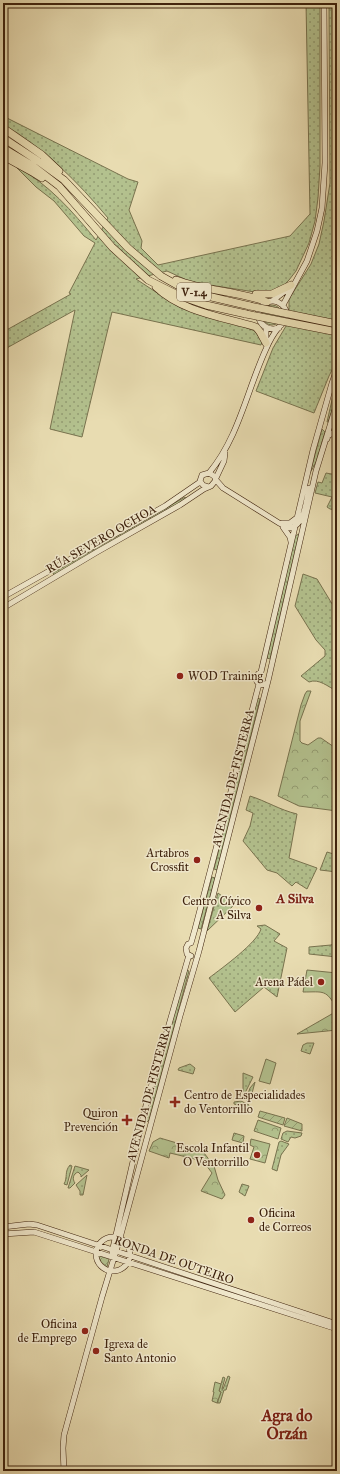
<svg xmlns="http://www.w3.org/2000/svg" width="340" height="1474" viewBox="0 0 340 1474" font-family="'IM FELL Great Primer',serif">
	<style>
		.grass { fill: url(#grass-dots); stroke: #78724e }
		.forest { fill: url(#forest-crowns); stroke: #78724e }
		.garden { fill: url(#garden-furrows); stroke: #78724e }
		.pitch { fill: #b3c18e; stroke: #78724e }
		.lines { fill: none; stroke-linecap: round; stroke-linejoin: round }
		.secondary-casing { stroke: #3e220d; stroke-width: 6 }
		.highway-casing { stroke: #3e220d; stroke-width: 8 }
		.secondary { stroke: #f0e8cc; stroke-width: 5 }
		.highway { stroke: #e8dcb1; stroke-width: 7 }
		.highway-bridge-casing { stroke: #3e220d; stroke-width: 8; stroke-linecap: butt }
		.highway-bridge { stroke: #e8dcb1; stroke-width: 7 }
		.poi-dot { fill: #8f2418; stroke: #f0e8cc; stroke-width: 1.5 }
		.labels { text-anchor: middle; stroke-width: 3; stroke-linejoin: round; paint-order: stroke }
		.shield { fill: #f0e8cc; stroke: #735d46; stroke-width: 1 }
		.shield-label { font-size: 11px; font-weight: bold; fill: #3e220d }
		.street-label { font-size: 12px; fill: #3e220d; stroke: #f0e8cc }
		.poi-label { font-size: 12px; fill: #3e220d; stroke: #f0e8cc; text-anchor: end }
		.neighbourhood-label { font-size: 13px; font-weight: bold; fill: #7a1f14; stroke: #f0e8cc }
		.district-label { font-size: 16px; font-weight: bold; fill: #7a1f14; stroke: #f0e8cc }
	</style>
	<defs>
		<pattern id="grass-dots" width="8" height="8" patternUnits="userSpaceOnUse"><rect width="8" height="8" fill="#b3c18e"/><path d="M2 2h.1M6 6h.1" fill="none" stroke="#939c72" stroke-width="1.8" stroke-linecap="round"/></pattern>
		<pattern id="forest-crowns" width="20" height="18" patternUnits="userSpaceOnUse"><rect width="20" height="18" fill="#b3c18e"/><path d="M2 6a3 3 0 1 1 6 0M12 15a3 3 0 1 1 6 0" fill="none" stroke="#939c72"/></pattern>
		<pattern id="garden-furrows" width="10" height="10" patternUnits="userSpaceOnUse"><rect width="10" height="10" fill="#b3c18e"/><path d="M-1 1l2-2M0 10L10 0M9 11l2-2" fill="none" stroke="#939c72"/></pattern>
	</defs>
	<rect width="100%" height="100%" fill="#e8dcb1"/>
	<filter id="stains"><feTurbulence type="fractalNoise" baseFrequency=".005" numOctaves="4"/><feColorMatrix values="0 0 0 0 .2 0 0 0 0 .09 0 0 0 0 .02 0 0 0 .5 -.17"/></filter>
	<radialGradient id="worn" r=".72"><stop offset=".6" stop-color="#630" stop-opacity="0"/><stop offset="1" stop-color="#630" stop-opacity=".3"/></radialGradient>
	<path class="grass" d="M306,3H320V166L318,198L315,221L309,243L296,271L289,280L281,288L274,292L261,293L191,282L167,271L136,279L165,298L255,331L262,342L261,345L112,312L82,437L50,429L75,310L5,349L6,352L3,354V332L71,294L69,293L95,243L84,236L54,201L36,187L15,166C49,184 72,211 96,240L108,218C78,182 44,148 3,124V116L128,179L138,182L129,210L142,241L141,248L158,265L290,236L310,214Z
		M329,3H337V243L336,253L334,256H332L337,268V360L329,376L314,413L256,391L273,348L289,321V299L311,264L319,244L324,221L330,183Z
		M262 315a10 10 0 1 1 20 0a10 10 0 1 1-20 0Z
		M337,378V396L328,422H327Z
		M322,429L325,432L316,462L310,473Z
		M326,473L337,475V510L330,509L327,507L332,497L315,493L318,482L322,483Z
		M185,497L186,499L174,506L54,575L53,573Z
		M299,534L270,659L267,658L295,536Z
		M303,574L317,579L337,612V691C328,687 319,678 309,682L301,676L325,656V650L316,640L295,606Z
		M257,698L260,699L217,870L214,869Z
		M250,796C266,801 280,810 297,814L289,858L317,868L307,889L296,882L292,886L277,873L267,870L243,841L250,826L253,813L246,810Z
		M327,852L337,855V872L320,870Z
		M212,877L215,878L201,929L198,928Z
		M218,893L234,905L207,931Z
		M265,925L280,934L274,941L287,948L277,997L264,987L235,1012L209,978C222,968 257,943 261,929L257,926Z
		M337,943V957L309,954V947L331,945Z
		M186,970L189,971L149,1120L147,1122L146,1119Z
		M307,1043H314L310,1054L301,1051L303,1045Z
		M190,1064L195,1068L193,1074L178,1070L179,1068Z
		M243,1073L253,1077L244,1095L243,1093Z
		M255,1082L250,1101H247L246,1099L250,1088Z
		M241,1101L249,1105V1108L234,1104V1102Z
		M287,1131L302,1133L301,1136L295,1138L291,1137L288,1142L281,1139L283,1133Z
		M281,1141L289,1144L281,1155L277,1171L272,1169L279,1142Z
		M70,1165L72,1166L67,1185L64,1184C68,1177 64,1172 70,1165Z
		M75,1166L89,1170L81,1177V1175L78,1172C73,1174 72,1179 75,1183L70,1188H68Z
		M87,1175L83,1195H80V1191L76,1185Z
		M242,1184L249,1186L245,1196L239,1192Z
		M228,1376L230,1377L226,1390H224L220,1403H217L221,1392L219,1391L223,1377L225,1378L222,1389H223Z"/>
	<path class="forest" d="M307,691H311L300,721V741L302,743L308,745L318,738H321L337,749V811L299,806L278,796L301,705L305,694Z
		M337,1011V1030L297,1034Z
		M258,1120L281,1128L278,1139L254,1131Z
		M160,1138L197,1149L204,1153L214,1166L218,1180L225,1195L222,1199L201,1191L212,1173L203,1161L170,1153L169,1158L149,1151L153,1142Z
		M251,1139L270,1144L265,1163L250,1159L254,1147L250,1145Z
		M215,1382L221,1384L219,1391L221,1392L217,1403L212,1401L214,1392H213Z"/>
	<path class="garden" d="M260,1111L285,1118L283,1125L258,1117Z
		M287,1118L302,1124V1131L284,1126Z
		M234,1133L244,1136L243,1143L232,1140Z
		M98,1255L109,1259L107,1267L101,1262Z"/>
	<path class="pitch" d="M307,970L337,973V1009C326,989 324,992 303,992Z
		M266,1059L276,1063L270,1084L259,1081Z"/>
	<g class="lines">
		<defs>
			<path id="secondary" d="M272,301L288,289
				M283,305L307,261L317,231L322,208L325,163L324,3
				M266,328V343
				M327,439L328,436L337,430
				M209,473C239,437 247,390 266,349C269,342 274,333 279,327C282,324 285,323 286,318C289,308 278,298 268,302C250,308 259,334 279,328
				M216,478L224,461L225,453
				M216,480L223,488L279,523L290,528C305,525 306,501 309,488
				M282,523H290L298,517
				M283,527L290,537L291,542
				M3,597L165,506L200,482
				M3,608L97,552L180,505L204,489L211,486L216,480L214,476L209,473L202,475L200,481L203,485L209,487
				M267,683C258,689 251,677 261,672L313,450L332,383L337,369
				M191,956L187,954L186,948L188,944L191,943L195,929L259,684
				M3,1227L29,1224L37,1225L337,1324
				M3,1234L34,1232L337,1329
				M96 1254a17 17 0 1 1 34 0a17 17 0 1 1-34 0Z
				M112,1252L147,1101L189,955
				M64,1471L63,1448L64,1435L102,1297L120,1238L180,1016L199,951L268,681L316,471L337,403"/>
			<path id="highway" d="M3,128L42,155L59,171
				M3,138L38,161L64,180L128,248L161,276L177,285L203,295L250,306
				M3,148L33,166L59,186L112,247L148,280L180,296L206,305L246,314
				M3,156L34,173L42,178
				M176,280C205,291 238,291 267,302
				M156,287C182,312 223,317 256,327L260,332L266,343
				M256,294H272L291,285"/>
		</defs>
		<use href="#secondary" class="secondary-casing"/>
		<use href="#highway" class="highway-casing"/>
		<use href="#secondary" class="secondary"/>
		<use href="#highway" class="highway"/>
		<defs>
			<path id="highway-bridge" d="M250,306L337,324
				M246,314L337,332"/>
		</defs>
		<use href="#highway-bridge" class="highway-bridge-casing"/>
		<use href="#highway-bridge" class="highway-bridge"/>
	</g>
	<g class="poi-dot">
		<circle cx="180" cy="676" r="4"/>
		<circle cx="197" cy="860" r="4"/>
		<circle cx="259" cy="908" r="4"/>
		<circle cx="321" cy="982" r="4"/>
		<path d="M173 1096h4v4h4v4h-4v4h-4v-4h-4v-4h4z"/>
		<path d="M125 1114h4v4h4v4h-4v4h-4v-4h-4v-4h4z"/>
		<circle cx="257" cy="1155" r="4"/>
		<circle cx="251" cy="1220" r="4"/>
		<circle cx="85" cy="1331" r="4"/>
		<circle cx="96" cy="1351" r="4"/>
	</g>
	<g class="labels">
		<rect class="shield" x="177" y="283" width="34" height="18" rx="3"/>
		<g class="shield-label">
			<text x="194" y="296">V-1.4</text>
		</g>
		<g class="street-label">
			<text transform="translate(101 539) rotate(-30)" y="4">RÚA SEVERO OCHOA</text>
			<text transform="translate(233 778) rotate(-76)" y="4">AVENIDA DE FISTERRA</text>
			<text transform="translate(149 1093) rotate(-75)" y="4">AVENIDA DE FISTERRA</text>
			<text transform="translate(174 1260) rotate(19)" y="4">RONDA DE OUTEIRO</text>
		</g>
		<g class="poi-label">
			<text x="188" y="680" text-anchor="start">WOD Training</text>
			<text x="189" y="857">Artabros<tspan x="189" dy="14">Crossfit</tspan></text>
			<text x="251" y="905">Centro Cívico<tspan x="251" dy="14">A Silva</tspan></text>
			<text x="313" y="986">Arena Pádel</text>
			<text x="184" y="1099" text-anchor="start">Centro de Especialidades<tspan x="184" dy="14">do Ventorrillo</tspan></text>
			<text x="118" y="1117">Quiron<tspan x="118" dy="14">Prevención</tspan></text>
			<text x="249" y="1152">Escola Infantil<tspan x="249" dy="14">O Ventorrillo</tspan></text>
			<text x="259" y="1217" text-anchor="start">Oficina<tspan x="259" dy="14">de Correos</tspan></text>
			<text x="77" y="1328">Oficina<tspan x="77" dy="14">de Emprego</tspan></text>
			<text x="104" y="1348" text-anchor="start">Igrexa de<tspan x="104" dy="14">Santo Antonio</tspan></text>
		</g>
		<g class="neighbourhood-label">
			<text x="295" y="903">A Silva</text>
		</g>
		<g class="district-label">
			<text x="287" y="1421">Agra do<tspan x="287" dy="18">Orzán</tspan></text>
		</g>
	</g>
	<rect width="340" height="1474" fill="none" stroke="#e8dcb1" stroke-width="16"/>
	<rect x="4" y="4" width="332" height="1466" fill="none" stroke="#3e220d" stroke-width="2"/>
	<rect x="8" y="8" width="324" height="1458" fill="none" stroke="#3e220d"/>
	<rect width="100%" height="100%" filter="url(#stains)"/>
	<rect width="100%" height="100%" fill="url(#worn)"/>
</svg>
